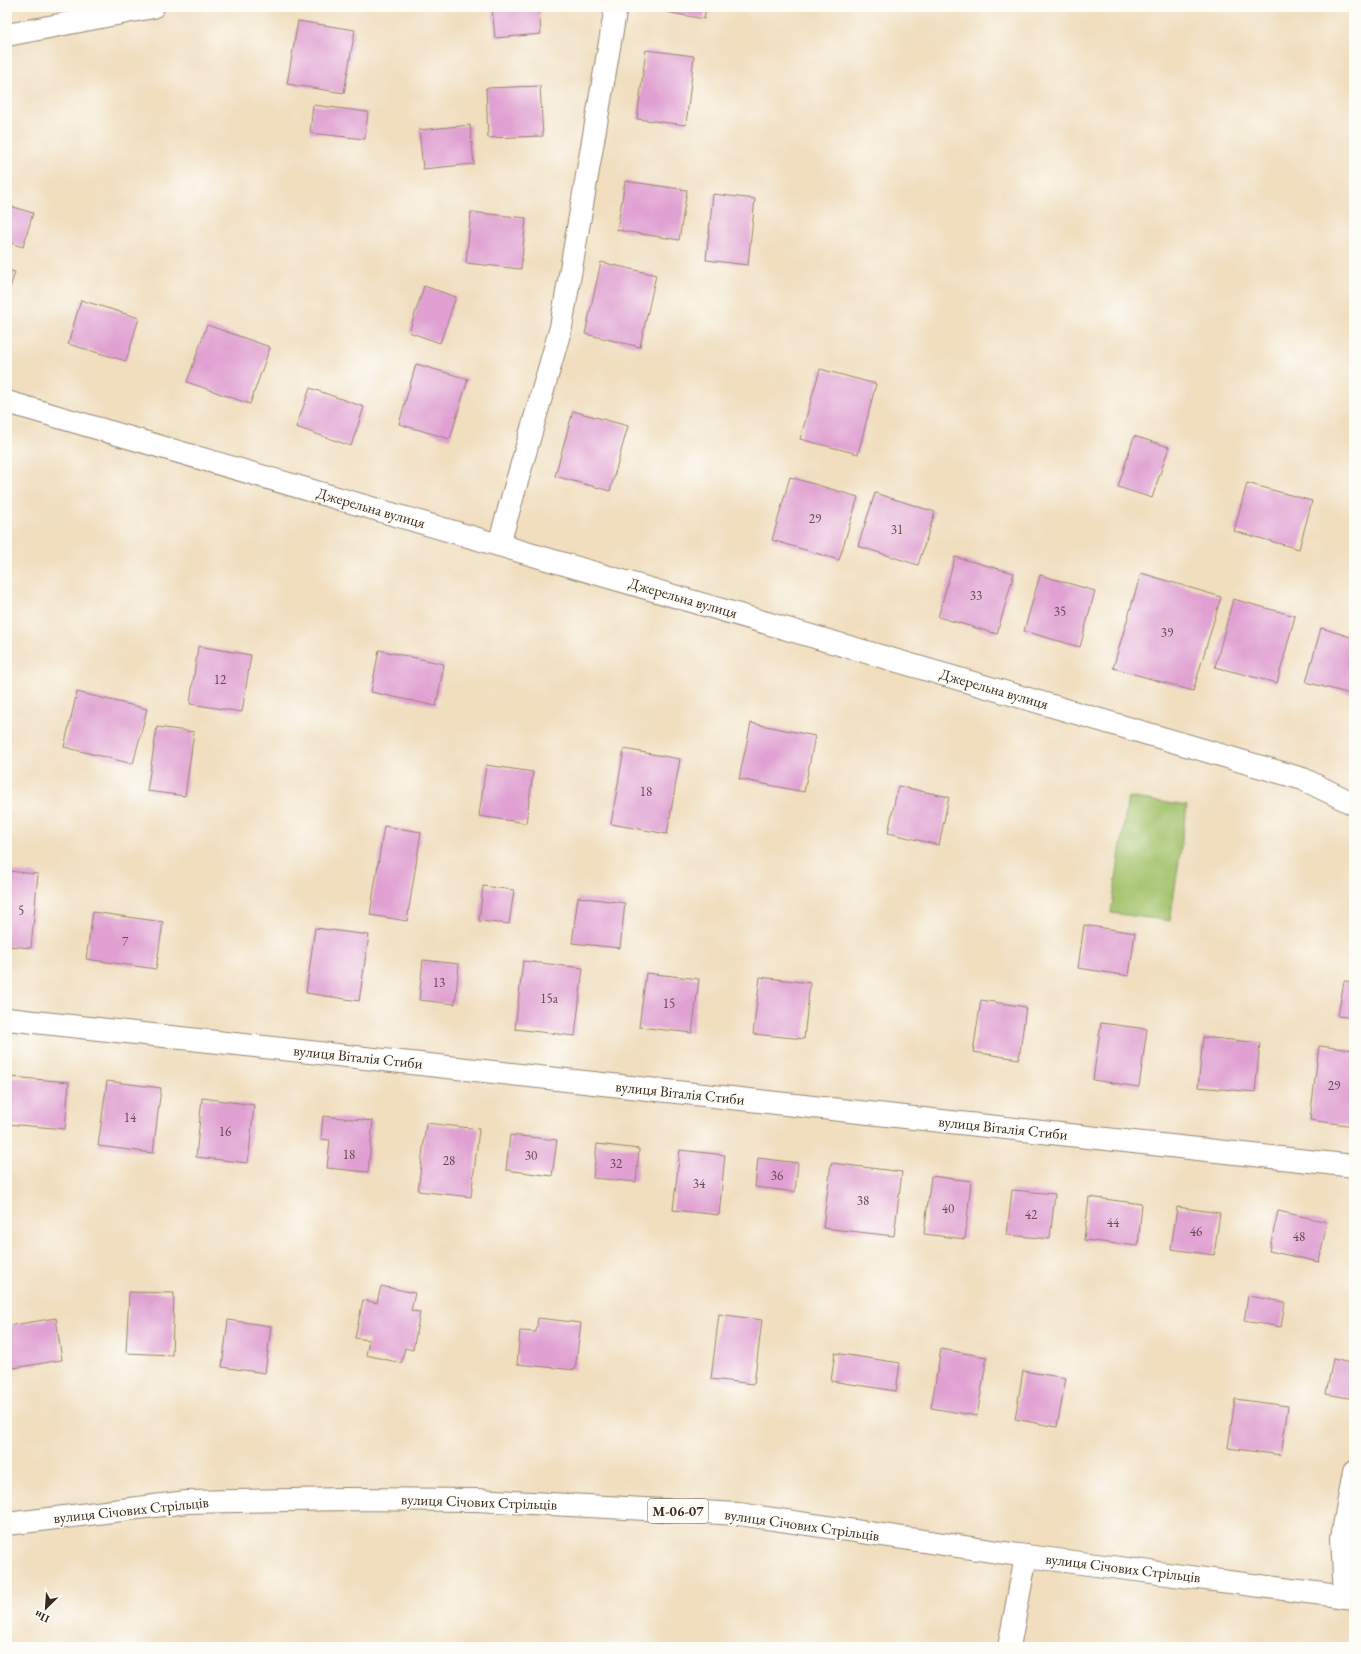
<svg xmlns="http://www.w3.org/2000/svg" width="1361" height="1654" viewBox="0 0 1361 1654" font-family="'EB Garamond',serif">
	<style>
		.green { fill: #a2c26a; stroke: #6e7644 }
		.building { fill: #e0a0d1 }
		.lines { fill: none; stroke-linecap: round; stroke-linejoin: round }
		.street-casing { stroke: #96846e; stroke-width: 24 }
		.primary-casing { stroke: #96846e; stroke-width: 24 }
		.street { stroke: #fff; stroke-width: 22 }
		.primary { stroke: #fff; stroke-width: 22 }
		.labels { text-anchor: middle; stroke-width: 3.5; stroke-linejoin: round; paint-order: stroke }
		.number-label { font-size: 13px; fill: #64484b }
		.shield { fill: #fdfcf7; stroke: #75695f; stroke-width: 1 }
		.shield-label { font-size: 14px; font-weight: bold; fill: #3b2a1e }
		.street-label { font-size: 15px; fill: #3b2a1e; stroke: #fdfcf7 }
	</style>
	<rect width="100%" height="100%" fill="#fdfcf7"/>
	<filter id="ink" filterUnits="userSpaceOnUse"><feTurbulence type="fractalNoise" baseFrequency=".025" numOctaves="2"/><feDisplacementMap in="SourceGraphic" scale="8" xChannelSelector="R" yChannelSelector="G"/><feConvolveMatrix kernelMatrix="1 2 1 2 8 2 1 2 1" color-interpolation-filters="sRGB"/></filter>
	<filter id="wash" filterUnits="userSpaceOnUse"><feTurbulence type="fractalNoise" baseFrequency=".012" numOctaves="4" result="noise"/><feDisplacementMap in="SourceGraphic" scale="16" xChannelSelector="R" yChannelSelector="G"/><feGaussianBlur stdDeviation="0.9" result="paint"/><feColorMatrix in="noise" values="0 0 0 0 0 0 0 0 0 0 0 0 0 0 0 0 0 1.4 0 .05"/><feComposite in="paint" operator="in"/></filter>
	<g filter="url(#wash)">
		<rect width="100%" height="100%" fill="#f0debf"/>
		<path class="green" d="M1128,797L1187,806L1170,921L1111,913Z"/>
		<g id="blocks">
			<path class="building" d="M492,7H539L541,34L495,38Z
				M651,7H706L704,19L650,9Z
				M298,21L355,30L344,93L287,84Z
				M646,50L694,56L686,125L637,119Z
				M540,86L543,136L488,138L486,88Z
				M313,105L368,112L365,139L310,133Z
				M470,125L474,164L423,169L419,130Z
				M625,181L687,190L679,240L617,230Z
				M713,194L755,199L748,265L706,260Z
				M7,205L33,213L23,247L7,242Z
				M471,212L526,218L521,269L466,263Z
				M601,262L656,275L640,347L585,334Z
				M7,270L15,272L7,297Z
				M424,286L456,297L440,343L409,332Z
				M81,300L139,318L126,361L68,344Z
				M207,325L270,347L250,404L187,382Z
				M416,364L468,379L450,439L399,424Z
				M820,369L876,384L858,454L800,439Z
				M310,388L364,407L351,446L296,427Z
				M573,411L628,426L610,491L555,476Z
				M1134,436L1169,447L1152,498L1118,487Z
				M790,477L858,497L839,560L772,540Z
				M1247,483L1312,501L1299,549L1234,531Z
				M875,493L935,512L918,565L858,546Z
				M955,557L1014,573L997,634L938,617Z
				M1141,573L1221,597L1193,691L1113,668Z
				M1040,575L1095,591L1080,647L1024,631Z
				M1233,599L1295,616L1277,683L1215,667Z
				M1321,628L1354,638V695L1306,682Z
				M198,646L251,655L242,712L190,704Z
				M379,650L444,664L436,706L371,692Z
				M77,692L147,709L133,764L64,747Z
				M751,723L815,736L804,792L739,779Z
				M157,727L194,732L185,796L147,791Z
				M624,749L680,759L667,834L611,824Z
				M486,765L533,772L526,823L479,816Z
				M898,786L949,797L939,845L888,833Z
				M384,826L421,832L407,921L370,915Z
				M7,871L38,874L31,948L7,946Z
				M483,886L514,890L509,924L479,921Z
				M578,897L625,903L620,948L572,943Z
				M93,912L163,922L156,969L86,959Z
				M1084,925L1135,933L1129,976L1078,968Z
				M315,928L369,935L359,1001L306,993Z
				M423,960L459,964L455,1004L419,1000Z
				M523,961L583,968L575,1036L515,1029Z
				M646,973L699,979L692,1033L639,1027Z
				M760,977L810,983L804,1039L753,1034Z
				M1344,981L1354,982V1018L1338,1016Z
				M981,1000L1026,1007L1019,1059L973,1052Z
				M1101,1023L1147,1029L1139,1087L1093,1080Z
				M1203,1037L1260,1043L1255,1092L1198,1087Z
				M1319,1046L1354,1050V1126L1310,1120Z
				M11,1077L69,1082L65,1129L7,1124Z
				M107,1081L161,1088L153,1153L98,1146Z
				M202,1098L254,1105L248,1163L196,1157Z
				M323,1116L373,1121L368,1172L327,1168L330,1140L321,1139Z
				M426,1123L479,1129L471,1197L418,1191Z
				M510,1135L557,1140L552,1176L506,1170Z
				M597,1144L639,1149L636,1182L593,1178Z
				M680,1150L725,1155L719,1215L673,1210Z
				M758,1158L798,1163L795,1192L755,1187Z
				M831,1163L902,1172L894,1236L823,1228Z
				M931,1176L971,1181L965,1239L924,1234Z
				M1012,1190L1055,1194L1050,1239L1007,1235Z
				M1089,1197L1142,1204L1138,1246L1084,1240Z
				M1177,1207L1220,1213L1214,1255L1171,1249Z
				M1278,1211L1327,1222L1319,1262L1269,1251Z
				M381,1286L415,1293L411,1311L420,1312L413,1350L405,1348L401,1363L366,1355L369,1340L355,1338L363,1300L377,1303Z
				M129,1292L174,1293L172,1355L126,1353Z
				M1248,1296L1285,1302L1281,1327L1244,1321Z
				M719,1314L762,1320L754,1384L711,1379Z
				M56,1318L62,1360L8,1369L7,1326Z
				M538,1318L581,1323L575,1370L517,1364L520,1331L536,1332Z
				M228,1320L271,1326L265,1373L222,1367Z
				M941,1349L987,1357L977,1416L931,1408Z
				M835,1353L900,1363L896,1391L831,1381Z
				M1333,1359L1354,1364V1399L1326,1394Z
				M1023,1371L1066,1378L1057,1427L1015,1419Z
				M1235,1399L1288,1406L1281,1455L1228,1448Z"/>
		</g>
	</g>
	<g filter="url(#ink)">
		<use href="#blocks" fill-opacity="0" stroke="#96846e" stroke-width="1"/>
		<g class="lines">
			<defs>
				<path id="street" d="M7,35L153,7
					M7,402L1303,779L1354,804
					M499,544L561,327L616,7
					M7,1019L1354,1166
					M1345,1597L1342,1537L1354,1472
					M1009,1647L1026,1556"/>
				<path id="primary" d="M7,1524L187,1502L346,1499L476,1500L739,1514L1026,1556L1354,1598"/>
			</defs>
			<use href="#street" class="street-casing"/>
			<use href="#primary" class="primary-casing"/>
			<use href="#street" class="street"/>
			<use href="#primary" class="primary"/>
		</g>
	</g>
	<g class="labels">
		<g class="number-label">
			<text x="815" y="523">29</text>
			<text x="897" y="534">31</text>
			<text x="976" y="600">33</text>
			<text x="1060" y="616">35</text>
			<text x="1167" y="637">39</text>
			<text x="220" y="684">12</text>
			<text x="646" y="796">18</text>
			<text x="21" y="915">5</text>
			<text x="125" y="946">7</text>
			<text x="439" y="987">13</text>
			<text x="549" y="1003">15а</text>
			<text x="669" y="1008">15</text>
			<text x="1334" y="1090">29</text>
			<text x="130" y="1122">14</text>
			<text x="225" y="1136">16</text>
			<text x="349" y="1159">18</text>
			<text x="531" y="1160">30</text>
			<text x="449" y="1165">28</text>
			<text x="616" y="1168">32</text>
			<text x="777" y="1180">36</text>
			<text x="699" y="1188">34</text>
			<text x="863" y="1205">38</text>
			<text x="948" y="1213">40</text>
			<text x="1031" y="1219">42</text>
			<text x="1113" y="1227">44</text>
			<text x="1196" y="1236">46</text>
			<text x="1299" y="1241">48</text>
		</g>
		<rect class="shield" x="648" y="1499" width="60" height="24" rx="3"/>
		<g class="shield-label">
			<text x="678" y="1516">М-06-07</text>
		</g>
		<g class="street-label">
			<text transform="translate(371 508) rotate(16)" y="5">Джерельна вулиця</text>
			<text transform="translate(683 598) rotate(16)" y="5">Джерельна вулиця</text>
			<text transform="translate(994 689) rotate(16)" y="5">Джерельна вулиця</text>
			<text transform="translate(358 1057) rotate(6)" y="5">вулиця Віталія Стиби</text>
			<text transform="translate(680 1093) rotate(6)" y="5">вулиця Віталія Стиби</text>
			<text transform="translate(1003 1128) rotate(6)" y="5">вулиця Віталія Стиби</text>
			<text transform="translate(479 1502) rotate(2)" y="5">вулиця Січових Стрільців</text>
			<text transform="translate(131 1510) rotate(-6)" y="5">вулиця Січових Стрільців</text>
			<text transform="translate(802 1525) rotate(8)" y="5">вулиця Січових Стрільців</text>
			<text transform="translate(1123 1568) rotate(7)" y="5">вулиця Січових Стрільців</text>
		</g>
	</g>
	<rect width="1361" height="1654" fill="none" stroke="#fdfcf7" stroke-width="24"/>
	<g transform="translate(46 1608) rotate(205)" stroke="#fdfcf7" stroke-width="3" paint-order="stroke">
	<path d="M0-3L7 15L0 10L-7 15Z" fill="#3b2a1e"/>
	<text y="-6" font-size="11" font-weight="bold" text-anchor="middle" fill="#3b2a1e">Пн</text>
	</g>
</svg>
